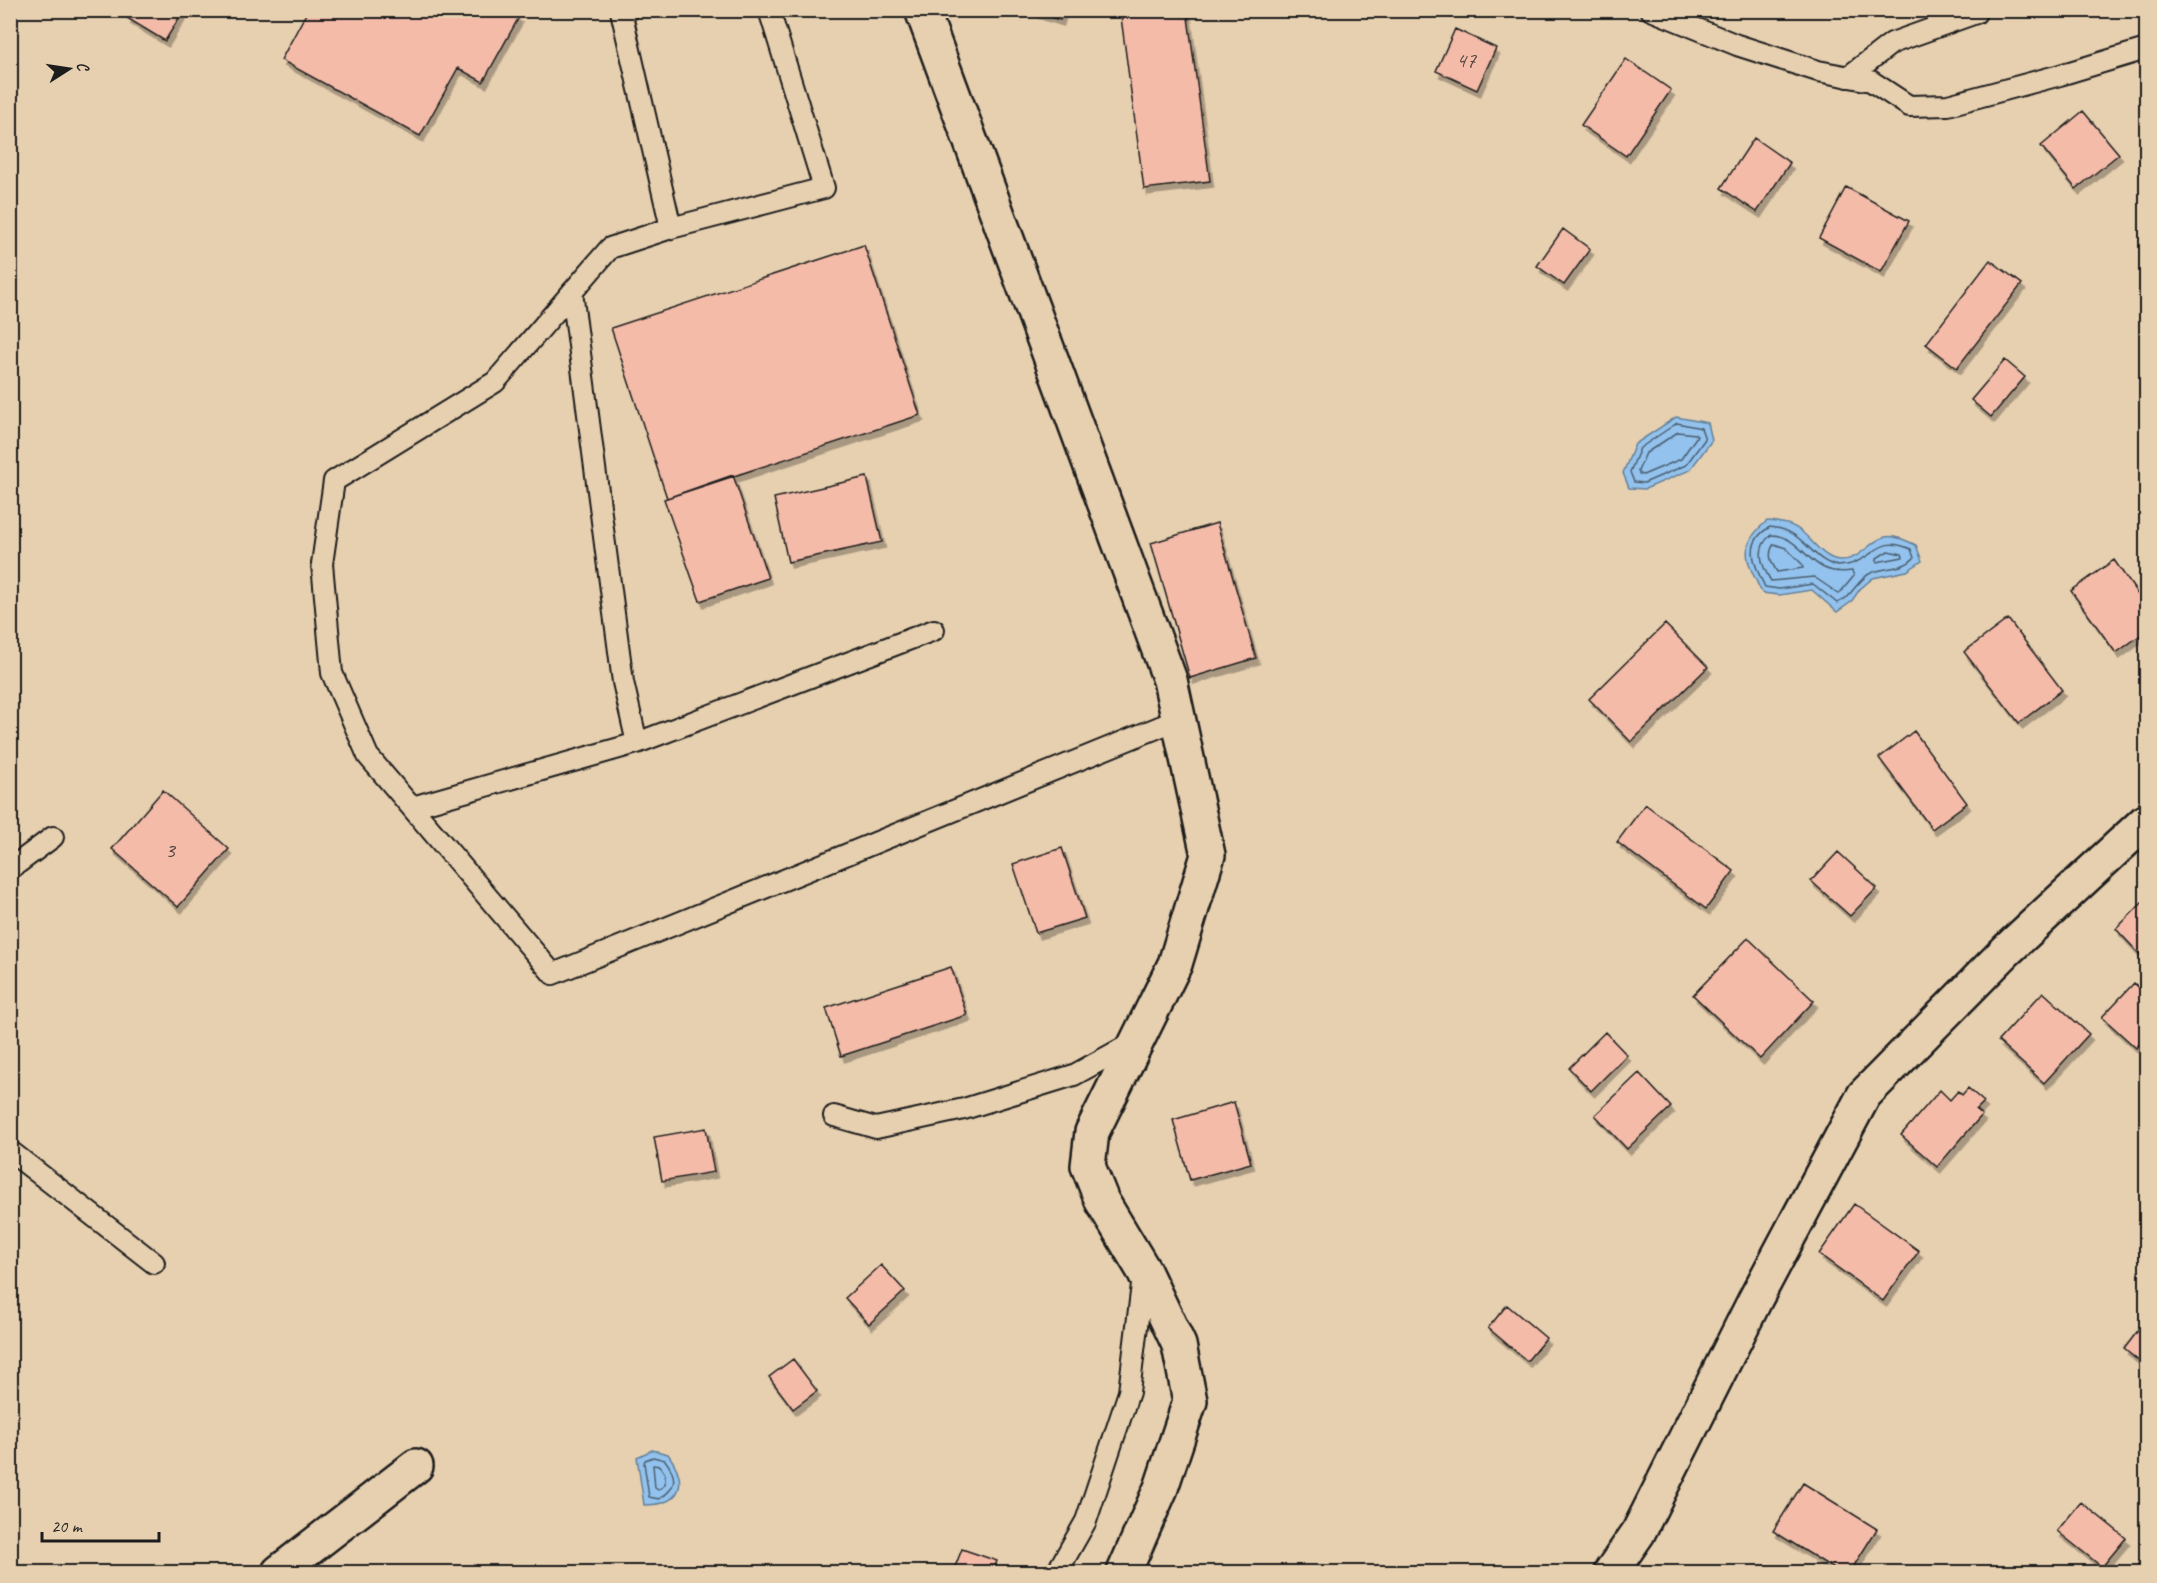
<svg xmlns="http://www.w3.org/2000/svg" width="2157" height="1583" viewBox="0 0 2157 1583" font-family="Caveat,sans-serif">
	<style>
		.water { fill: #92c2ed; stroke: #638099; stroke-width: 1.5 }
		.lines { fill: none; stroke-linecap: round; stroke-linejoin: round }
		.shore { stroke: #4b5e70; stroke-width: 1.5 }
		.building { fill: #f4bba9; stroke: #1c1c1c; stroke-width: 1.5; filter: url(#shadow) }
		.service-casing { stroke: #1c1c1c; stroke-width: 24 }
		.minor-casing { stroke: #1c1c1c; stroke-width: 38 }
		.service { stroke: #e7d0b0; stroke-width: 20 }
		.minor { stroke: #e7d0b0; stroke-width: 33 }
		.labels { text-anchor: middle; stroke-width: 4.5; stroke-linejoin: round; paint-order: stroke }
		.number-label { font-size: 22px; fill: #52443f }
	</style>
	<defs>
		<filter id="shadow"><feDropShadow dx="3.5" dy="6" stdDeviation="0" flood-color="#0004"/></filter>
	</defs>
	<rect width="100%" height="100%" fill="#e7d0b0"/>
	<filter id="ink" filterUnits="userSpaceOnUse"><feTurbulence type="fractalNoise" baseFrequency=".0167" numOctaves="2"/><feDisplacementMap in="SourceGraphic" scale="12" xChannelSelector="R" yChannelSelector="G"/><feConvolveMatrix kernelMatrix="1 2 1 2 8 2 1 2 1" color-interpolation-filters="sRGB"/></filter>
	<g filter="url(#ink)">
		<path class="water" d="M1676,417L1708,423L1712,440L1690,470L1645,489L1629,488L1623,473L1635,444Z
			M1767,521C1777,522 1789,523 1798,529C1812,538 1821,558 1839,560C1859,562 1870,540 1885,537C1896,535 1907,541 1916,545L1922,561L1907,571L1873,578L1860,589L1851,602L1837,612L1812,590L1779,595L1762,593C1747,561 1736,547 1767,521Z
			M652,1450L668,1454C689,1483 682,1505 644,1505L637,1457Z"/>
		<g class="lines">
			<path class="shore" d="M1677,423L1701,428L1705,439L1686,465L1644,483L1634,482L1630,472L1640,448Z
				M1678,432L1695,434L1697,436L1681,459L1643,475L1639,474L1638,471L1646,453Z
				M1770,527C1806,530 1810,561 1838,566C1840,566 1844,565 1847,565C1877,558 1877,534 1911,549L1914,558C1902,571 1884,566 1869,574C1856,582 1851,598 1837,603L1813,584L1779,589L1765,587C1754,565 1743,542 1770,527Z
				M1771,535C1806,536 1807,578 1852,571L1854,576L1839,594L1814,577L1771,581C1761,565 1755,548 1771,535Z
				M1774,544L1786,548L1802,564L1803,568L1777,572C1771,562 1767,554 1774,544Z
				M1888,551L1902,554L1903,557L1877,562V558Z
				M653,1457L665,1460C677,1476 678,1488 659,1499L649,1497L644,1463L645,1460Z
				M653,1465L660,1466L665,1474V1485L658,1490L655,1488Z"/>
		</g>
		<path class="building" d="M132,10H184L165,41L127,18Z
			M308,10H507L519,17L483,82L458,68L420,136L281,60Z
			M1028,10H1063L1060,20Z
			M1120,10H1187L1210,181L1144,189Z
			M1455,29L1496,48L1477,90L1436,71Z
			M1626,59L1671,90L1626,156L1581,125Z
			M2083,111L2119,154L2076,189L2041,146Z
			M1754,138L1790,163L1757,212L1721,188Z
			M1846,187L1909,221L1881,272L1819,238Z
			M1563,229L1590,249L1564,285L1537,266Z
			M864,245L920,415L667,498L611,328Z
			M1990,260L2022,284L1957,368L1926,344Z
			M2005,360L2025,377L1991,417L1971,400Z
			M733,475L768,578L700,601L664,499Z
			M867,477L882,542L788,562L774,498Z
			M1217,523L1256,658L1190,678L1151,543Z
			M2114,560L2146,606V631L2116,653L2071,591Z
			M2008,619L2062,690L2019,723L1964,652Z
			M1665,624L1708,667L1631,742L1589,699Z
			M1914,731L1967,803L1932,829L1879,758Z
			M163,790L229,849L178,907L112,849Z
			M1645,804L1734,871L1706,909L1617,842Z
			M1062,848L1085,918L1036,933L1013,864Z
			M1838,852L1877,888L1850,916L1811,881Z
			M2146,899V961L2116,929Z
			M1748,938L1814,1001L1760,1059L1693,995Z
			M951,967L967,1015L841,1056L826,1008Z
			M2134,983L2146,994V1037L2136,1048L2102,1017Z
			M2043,992L2089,1034L2044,1083L1998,1041Z
			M1605,1032L1627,1055L1591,1091L1569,1068Z
			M1639,1073L1671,1107L1627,1149L1595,1115Z
			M1968,1088L1984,1102L1976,1110L1982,1115L1937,1167L1901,1135L1940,1090L1950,1100L1958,1091L1962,1095Z
			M1234,1102L1251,1163L1190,1180L1173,1120Z
			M706,1128L714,1172L662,1181L654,1137Z
			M1854,1204L1919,1251L1883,1301L1819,1254Z
			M881,1265L905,1291L869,1324L845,1298Z
			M1507,1305L1546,1338L1527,1361L1488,1328Z
			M2146,1320V1367L2124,1349Z
			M793,1359L817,1391L793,1409L769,1377Z
			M1803,1483L1877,1529L1850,1572H1839L1773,1531Z
			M2081,1502L2126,1538L2102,1567L2057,1531Z
			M962,1549L997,1561L993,1572H953Z"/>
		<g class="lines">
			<defs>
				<path id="service" d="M629,10L621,11L671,228
					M769,10L824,188L671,228L610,248L495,382L334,481L322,564L332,673L368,756L553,974L1179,719
					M1651,10L1737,45L1818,71L1871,81L1909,106L1948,105L2060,75L2146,49
					M1848,77L1892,43L1976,13
					M572,292L623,682L637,743
					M412,807L637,743L934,630
					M10,869L53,837
					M834,1116L876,1128L964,1109L1074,1075L1136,1041
					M10,1151L154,1263
					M1057,1572L1086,1521L1129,1392L1143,1276"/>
				<path id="minor" d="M922,10L1170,680L1208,855L1175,964L1092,1132L1088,1166L1102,1201L1144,1271L1179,1345L1190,1401L1161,1488L1124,1572
					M279,1572L416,1466
					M1611,1572L1638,1533L1756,1298L1864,1095L2007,950L2146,821"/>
			</defs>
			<use href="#service" class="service-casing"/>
			<use href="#minor" class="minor-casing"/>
			<use href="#service" class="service"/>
			<use href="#minor" class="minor"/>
		</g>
	</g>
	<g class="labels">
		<g class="number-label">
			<text x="1466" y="67">47</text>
			<text x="170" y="857">3</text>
		</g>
	</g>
	<rect width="2157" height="1583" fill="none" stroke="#e7d0b0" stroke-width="36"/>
	<rect x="18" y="18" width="2121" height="1547" fill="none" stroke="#1c1c1c" stroke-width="2" filter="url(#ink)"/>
	<g transform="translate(69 69) rotate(78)" stroke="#e7d0b0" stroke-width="4.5" paint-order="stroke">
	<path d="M0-4.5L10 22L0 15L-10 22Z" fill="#1c1c1c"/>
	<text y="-9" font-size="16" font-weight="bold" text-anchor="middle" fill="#1c1c1c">С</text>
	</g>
	<path d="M42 1532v9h117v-9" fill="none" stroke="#1c1c1c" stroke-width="3"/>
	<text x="51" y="1532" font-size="18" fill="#1c1c1c" stroke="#e7d0b0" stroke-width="4.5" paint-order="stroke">20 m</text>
</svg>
